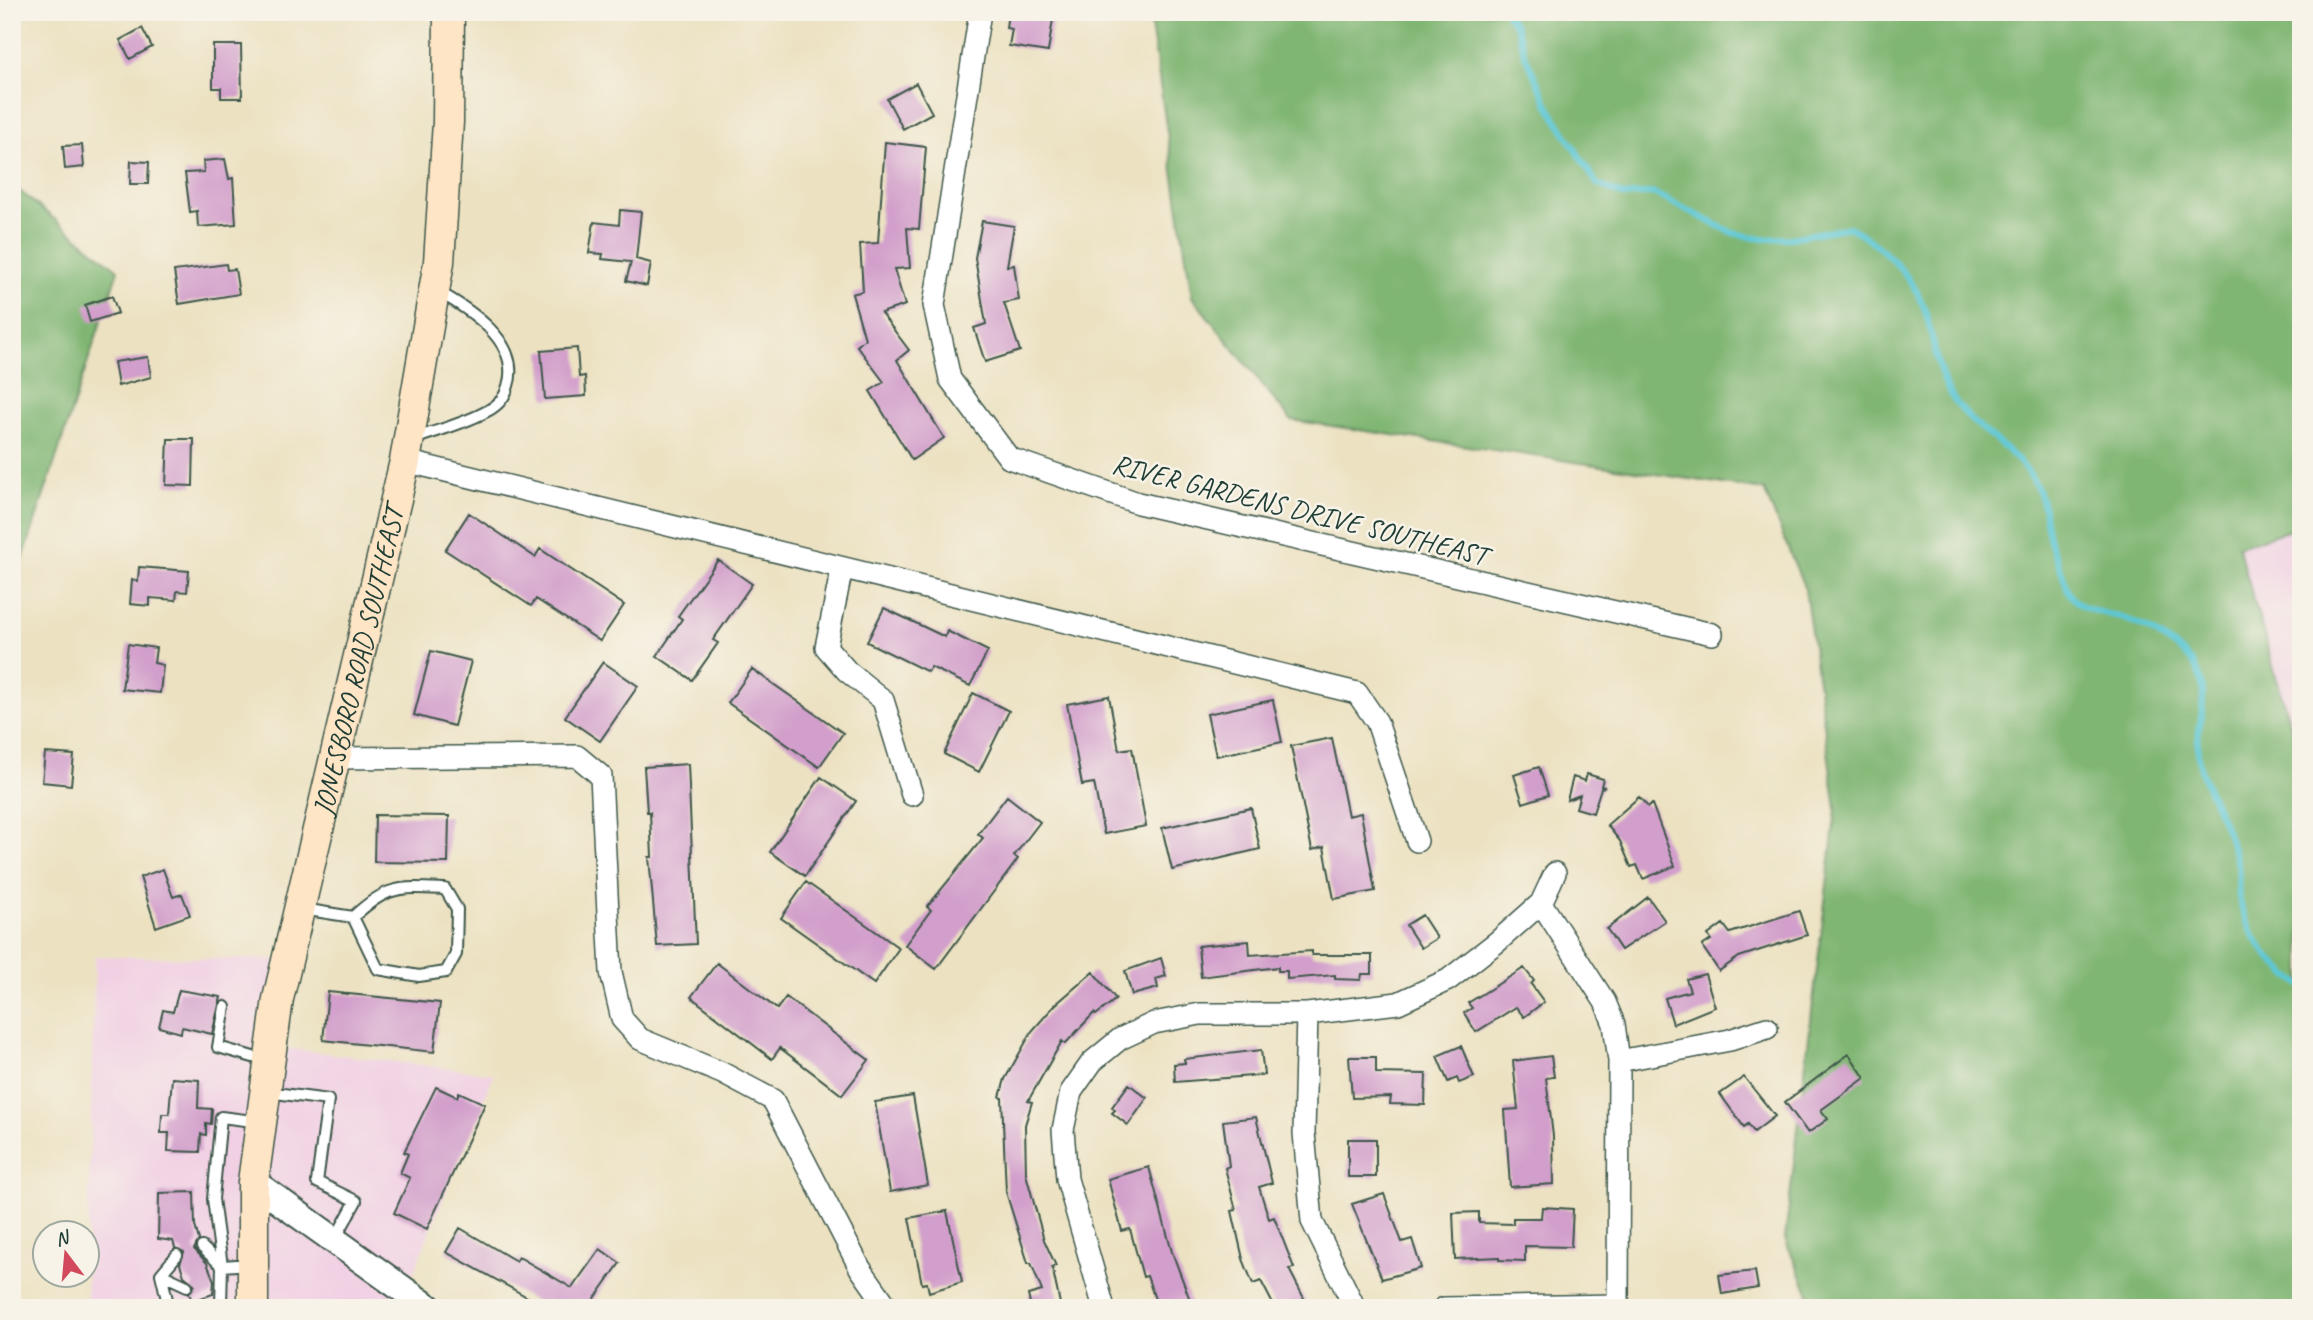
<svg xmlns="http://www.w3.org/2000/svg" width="2313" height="1320" viewBox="0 0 2313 1320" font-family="Caveat,sans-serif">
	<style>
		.built { fill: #f1d0e4 }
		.forest { fill: #80b673; stroke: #507a54; stroke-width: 2 }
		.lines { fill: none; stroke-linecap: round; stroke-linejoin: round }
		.stream { stroke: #5cc7d5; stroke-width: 6 }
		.building { fill: #d29ecb }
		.service-casing { stroke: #3e5649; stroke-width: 14 }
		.minor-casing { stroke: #3e5649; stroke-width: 24 }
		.tertiary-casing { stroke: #3e5649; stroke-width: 30 }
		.secondary-casing { stroke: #3e5649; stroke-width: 33 }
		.service { stroke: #fff; stroke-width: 10 }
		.minor { stroke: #fff; stroke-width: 21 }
		.tertiary { stroke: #fff; stroke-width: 26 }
		.secondary { stroke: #fde5c5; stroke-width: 30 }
		.labels { text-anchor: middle; stroke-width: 5; stroke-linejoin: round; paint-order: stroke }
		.street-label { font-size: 28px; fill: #1f3d34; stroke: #f7f3e8 }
	</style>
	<rect width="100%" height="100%" fill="#f7f3e8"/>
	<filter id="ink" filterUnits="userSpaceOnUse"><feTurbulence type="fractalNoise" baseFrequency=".0143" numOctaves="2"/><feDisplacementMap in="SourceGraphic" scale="14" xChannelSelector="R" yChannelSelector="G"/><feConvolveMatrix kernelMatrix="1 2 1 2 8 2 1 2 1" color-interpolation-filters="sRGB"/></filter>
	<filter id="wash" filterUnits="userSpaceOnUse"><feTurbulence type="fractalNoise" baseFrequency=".00686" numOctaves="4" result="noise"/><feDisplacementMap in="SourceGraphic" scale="28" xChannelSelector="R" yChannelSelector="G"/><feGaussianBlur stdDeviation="1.57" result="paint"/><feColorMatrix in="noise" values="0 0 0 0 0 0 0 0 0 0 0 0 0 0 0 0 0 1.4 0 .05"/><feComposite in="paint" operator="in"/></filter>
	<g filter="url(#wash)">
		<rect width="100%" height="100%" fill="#ece2c2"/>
		<path class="built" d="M2301,527V762L2238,546Z
			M95,956L286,960L266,1046L494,1074L399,1308H86Z"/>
		<path class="forest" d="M1149,12H2301V527L2238,546L2301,762V1308H1815L1785,1239L1836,808L1805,589L1764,490L1291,420L1192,297Z
			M12,185L118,270L12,592Z"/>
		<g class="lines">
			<path class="stream" d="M1505,12L1516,26L1525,55L1550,109L1597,184L1624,196L1653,193L1733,233L1762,239L1791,238L1850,227C1884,248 1916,276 1927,317C1934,345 1937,372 1952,397C1974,431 2017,448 2036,485C2045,503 2045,521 2050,541C2053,552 2059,564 2063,575C2065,581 2067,590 2070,595C2083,612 2104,612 2122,618C2143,624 2185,649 2196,668C2212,695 2195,727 2198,756C2202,784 2219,808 2228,835C2231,845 2236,855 2238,865C2240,875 2237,886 2239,897C2246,935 2270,963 2301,985"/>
		</g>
		<g id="blocks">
			<path class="building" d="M1008,12L1053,19L1048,52L1009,46L1012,29L1006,28Z
				M142,28L152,47L130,59L120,40Z
				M213,45H241L242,98H221V88H213Z
				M916,83L932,113L903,129L887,99Z
				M885,142L926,147L919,229L907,228L910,268L894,269L905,305L881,313L909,350L897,360L944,438L912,460L870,391L884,382L857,346L865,339L852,294L863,291L860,244L878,243Z
				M82,145L84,167L65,169L63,146Z
				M225,159L229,179L233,178L236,224L198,227L197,211L190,212L185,173L204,172L203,161Z
				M131,161L149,162L148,184H130Z
				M620,210L641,212L636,259L651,263L647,286L626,281L631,262L602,259L603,254L589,253L594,222L619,225Z
				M982,221L1014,226L1007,266L1014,265L1019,300L1004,303L1020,351L985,362L974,328L986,324L975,258Z
				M226,264L227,270L235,269L239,294L179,304L174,271Z
				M112,296L118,313L90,322L85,305Z
				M577,348L579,377L585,376L586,396L545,399L541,351Z
				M148,357L151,377L118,386L114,362Z
				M168,439H194L193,486L166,485Z
				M469,513L535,557L540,549L624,605L600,641L536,599L531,606L445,550Z
				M718,560L752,584L713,640L718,643L692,680L657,656L682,619L678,616Z
				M139,567L189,571L187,592L177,591L176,600L150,598V606L130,604L132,580L138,581Z
				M884,608L945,637L947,631L988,651L970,686L931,667L928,672L867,642Z
				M128,644L156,648L154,663L163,665L160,693L122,689Z
				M431,651L471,661L454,726L414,715Z
				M603,662L638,686L600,741L565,717Z
				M752,669L843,733L819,767L728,703Z
				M973,693L1009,711L979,772L944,754Z
				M1109,696L1119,750L1132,748L1146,826L1104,834L1094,783L1082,785L1067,704Z
				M1273,700L1282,742L1216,756L1207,714Z
				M1332,738L1348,816L1361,813L1375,891L1334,899L1324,847L1312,850L1291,746Z
				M45,753L74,755L71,785L42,782Z
				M688,764L696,944L657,946L649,857H652L650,812H647L644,767Z
				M1539,767L1548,795L1523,803L1514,775Z
				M1587,774L1603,779L1601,786L1605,787L1601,788L1593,813L1576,808L1580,795L1567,800L1573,777L1585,781Z
				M821,777L856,801L805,876L770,852Z
				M1007,796L1040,822L1014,856L1018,859L936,969L905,945L931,910L927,907L983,838L978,834Z
				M1639,797L1648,807L1652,804L1675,866L1643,879L1637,865L1631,867L1620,841L1607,825Z
				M1251,808L1260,849L1172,870L1162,828Z
				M375,815L449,816L448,863L374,862Z
				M163,869L173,897L182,894L190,915L156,927L140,877Z
				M806,882L899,948L874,984L781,918Z
				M1648,897L1665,921L1621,950L1607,929Z
				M1799,911L1807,935L1739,957L1719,971L1702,946L1711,940L1708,935L1723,924L1730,933Z
				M1422,915L1437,938L1421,948L1406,925Z
				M1249,941L1250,955L1312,951V955H1372V974H1362L1361,980L1335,979V975L1287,979V971H1278V967L1201,977L1198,946Z
				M1161,958L1166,976L1156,979L1158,988L1132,995L1125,971Z
				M717,963L777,1009L786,997L869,1060L842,1095L780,1048L772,1059L691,997Z
				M1524,968L1534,981L1531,984L1544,1002L1524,1017L1516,1007L1476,1032L1464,1013L1472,1008L1468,1003Z
				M1093,972L1116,999L1096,1015L1094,1013L1065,1044L1062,1041L1028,1101L1032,1102L1025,1125L1026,1174L1044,1240L1056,1266L1052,1267L1061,1308H1031L1028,1295L1042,1291L1031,1263H1028L1006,1192L1002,1098L1000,1097L1005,1079L1032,1031L1055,1005Z
				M1705,974L1715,1007L1673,1024L1665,998L1690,991L1686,979Z
				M179,990L221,997L212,1034L182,1027L181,1033L159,1027L163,1010L173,1012Z
				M328,992L440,1003L434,1052L323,1040Z
				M1461,1046L1474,1077L1459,1083L1457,1078L1448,1082L1437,1056Z
				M1261,1050L1264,1075L1175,1082L1174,1064L1185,1063L1184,1059Z
				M1849,1054L1865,1078L1821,1110L1828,1119L1808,1133L1785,1102Z
				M1551,1056L1554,1077L1546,1078L1553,1136L1554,1184L1510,1187L1505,1110L1518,1109L1513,1061Z
				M1349,1057H1376V1073L1426,1074L1425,1105L1390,1104L1391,1097L1352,1098Z
				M1744,1077L1775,1116L1754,1132L1748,1124L1744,1127L1720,1094Z
				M172,1078L199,1080L198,1108L212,1109L211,1124L206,1123V1135L201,1134L200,1152L168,1151L169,1133H161L162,1114H169Z
				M1129,1084L1147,1098L1128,1125L1112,1113L1115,1110L1112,1107Z
				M436,1087L457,1097L459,1092L485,1104L427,1229L394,1213L410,1178L400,1173L408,1154L404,1152Z
				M913,1096L928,1185L890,1192L875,1102Z
				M1256,1117L1272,1183L1259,1187L1269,1219L1274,1217L1294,1268L1289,1269L1309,1308H1275L1261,1281L1253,1284L1243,1259L1232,1211L1236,1210L1225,1168L1229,1166L1223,1121Z
				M1348,1139H1376V1177H1348Z
				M1149,1167L1172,1252L1193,1308H1158L1147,1276L1143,1277L1130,1229L1122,1231L1108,1179Z
				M194,1192L195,1226L199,1240L194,1249L207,1263L214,1281L213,1294L192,1301L189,1293L195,1285L184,1276L180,1264L184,1252L175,1248L173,1241L158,1239L159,1193Z
				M1384,1194L1402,1242L1412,1239L1421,1268L1382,1279L1352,1204Z
				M1542,1207L1573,1209L1571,1247L1525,1246V1261L1499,1260V1257L1455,1259L1453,1213L1479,1212V1223L1513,1224V1218H1541Z
				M947,1211L962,1282L929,1292L927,1283L922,1284L909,1218Z
				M460,1228L516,1261L519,1257L572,1288L600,1249L620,1263L588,1308H547L446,1252Z
				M1755,1271L1758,1288L1722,1294L1719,1275Z"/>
		</g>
	</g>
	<g filter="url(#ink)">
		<use href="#blocks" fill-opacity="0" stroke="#3e5649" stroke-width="2"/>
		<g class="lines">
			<defs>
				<path id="service" d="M414,439C438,430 467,423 489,410C500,404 505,397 508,386C522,342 469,309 437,291
					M302,909L353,917C387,885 400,887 445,889L457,909L456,954L446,972L419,976L378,969L353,917
					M225,1007L218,1047L267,1061
					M268,1092L328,1100L317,1182L356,1201L335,1239
					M202,1247L222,1266L251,1264
					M161,1274L187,1286
					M169,1308L161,1274L177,1255
					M211,1308L221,1305L222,1266L213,1199L221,1117L261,1122"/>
				<path id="minor" d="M980,12L934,305L950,379L1009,458L1138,503L1712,634
					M405,461L1357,693L1377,722L1417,841
					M842,568L826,647L847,671L883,700L912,795
					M335,758L577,756L601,776L611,972L622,1019L640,1039L722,1073L773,1100L860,1268L888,1308
					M1541,903L1605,1002L1614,1024L1619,1061L1618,1308
					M1307,1014L1304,1133L1312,1221L1355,1308
					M1619,1061L1730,1040L1767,1028
					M1104,1308L1067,1179L1063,1130L1071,1092L1092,1062L1120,1039L1154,1023L1200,1014H1307L1398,1003L1448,980L1497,942L1541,903L1555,873
					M1444,1308L1618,1305"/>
				<path id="tertiary" d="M253,1182L429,1308"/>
				<g id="secondary">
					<path id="s1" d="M253,1308V1182L278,999L405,461L439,262L448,122L449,12"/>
				</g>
			</defs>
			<use href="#service" class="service-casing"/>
			<use href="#minor" class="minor-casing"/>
			<use href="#tertiary" class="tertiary-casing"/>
			<use href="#secondary" class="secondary-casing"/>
			<use href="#service" class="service"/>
			<use href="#minor" class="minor"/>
			<use href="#tertiary" class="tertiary"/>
			<use href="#secondary" class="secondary"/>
		</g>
	</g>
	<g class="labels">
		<g class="street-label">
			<text transform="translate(1300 509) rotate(14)" y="10">RIVER GARDENS DRIVE SOUTHEAST</text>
			<text dy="10" stroke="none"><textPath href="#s1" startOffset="658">JONESBORO ROAD SOUTHEAST</textPath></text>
		</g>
	</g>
	<rect width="2313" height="1320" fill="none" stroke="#f7f3e8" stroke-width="42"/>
	<g transform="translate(66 1254) rotate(344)"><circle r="33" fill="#f7f3e8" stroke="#a1aaa0" stroke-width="2"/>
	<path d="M0-5L12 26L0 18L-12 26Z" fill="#d1495b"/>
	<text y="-10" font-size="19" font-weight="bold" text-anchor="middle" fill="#1f3d34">N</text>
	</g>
</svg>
